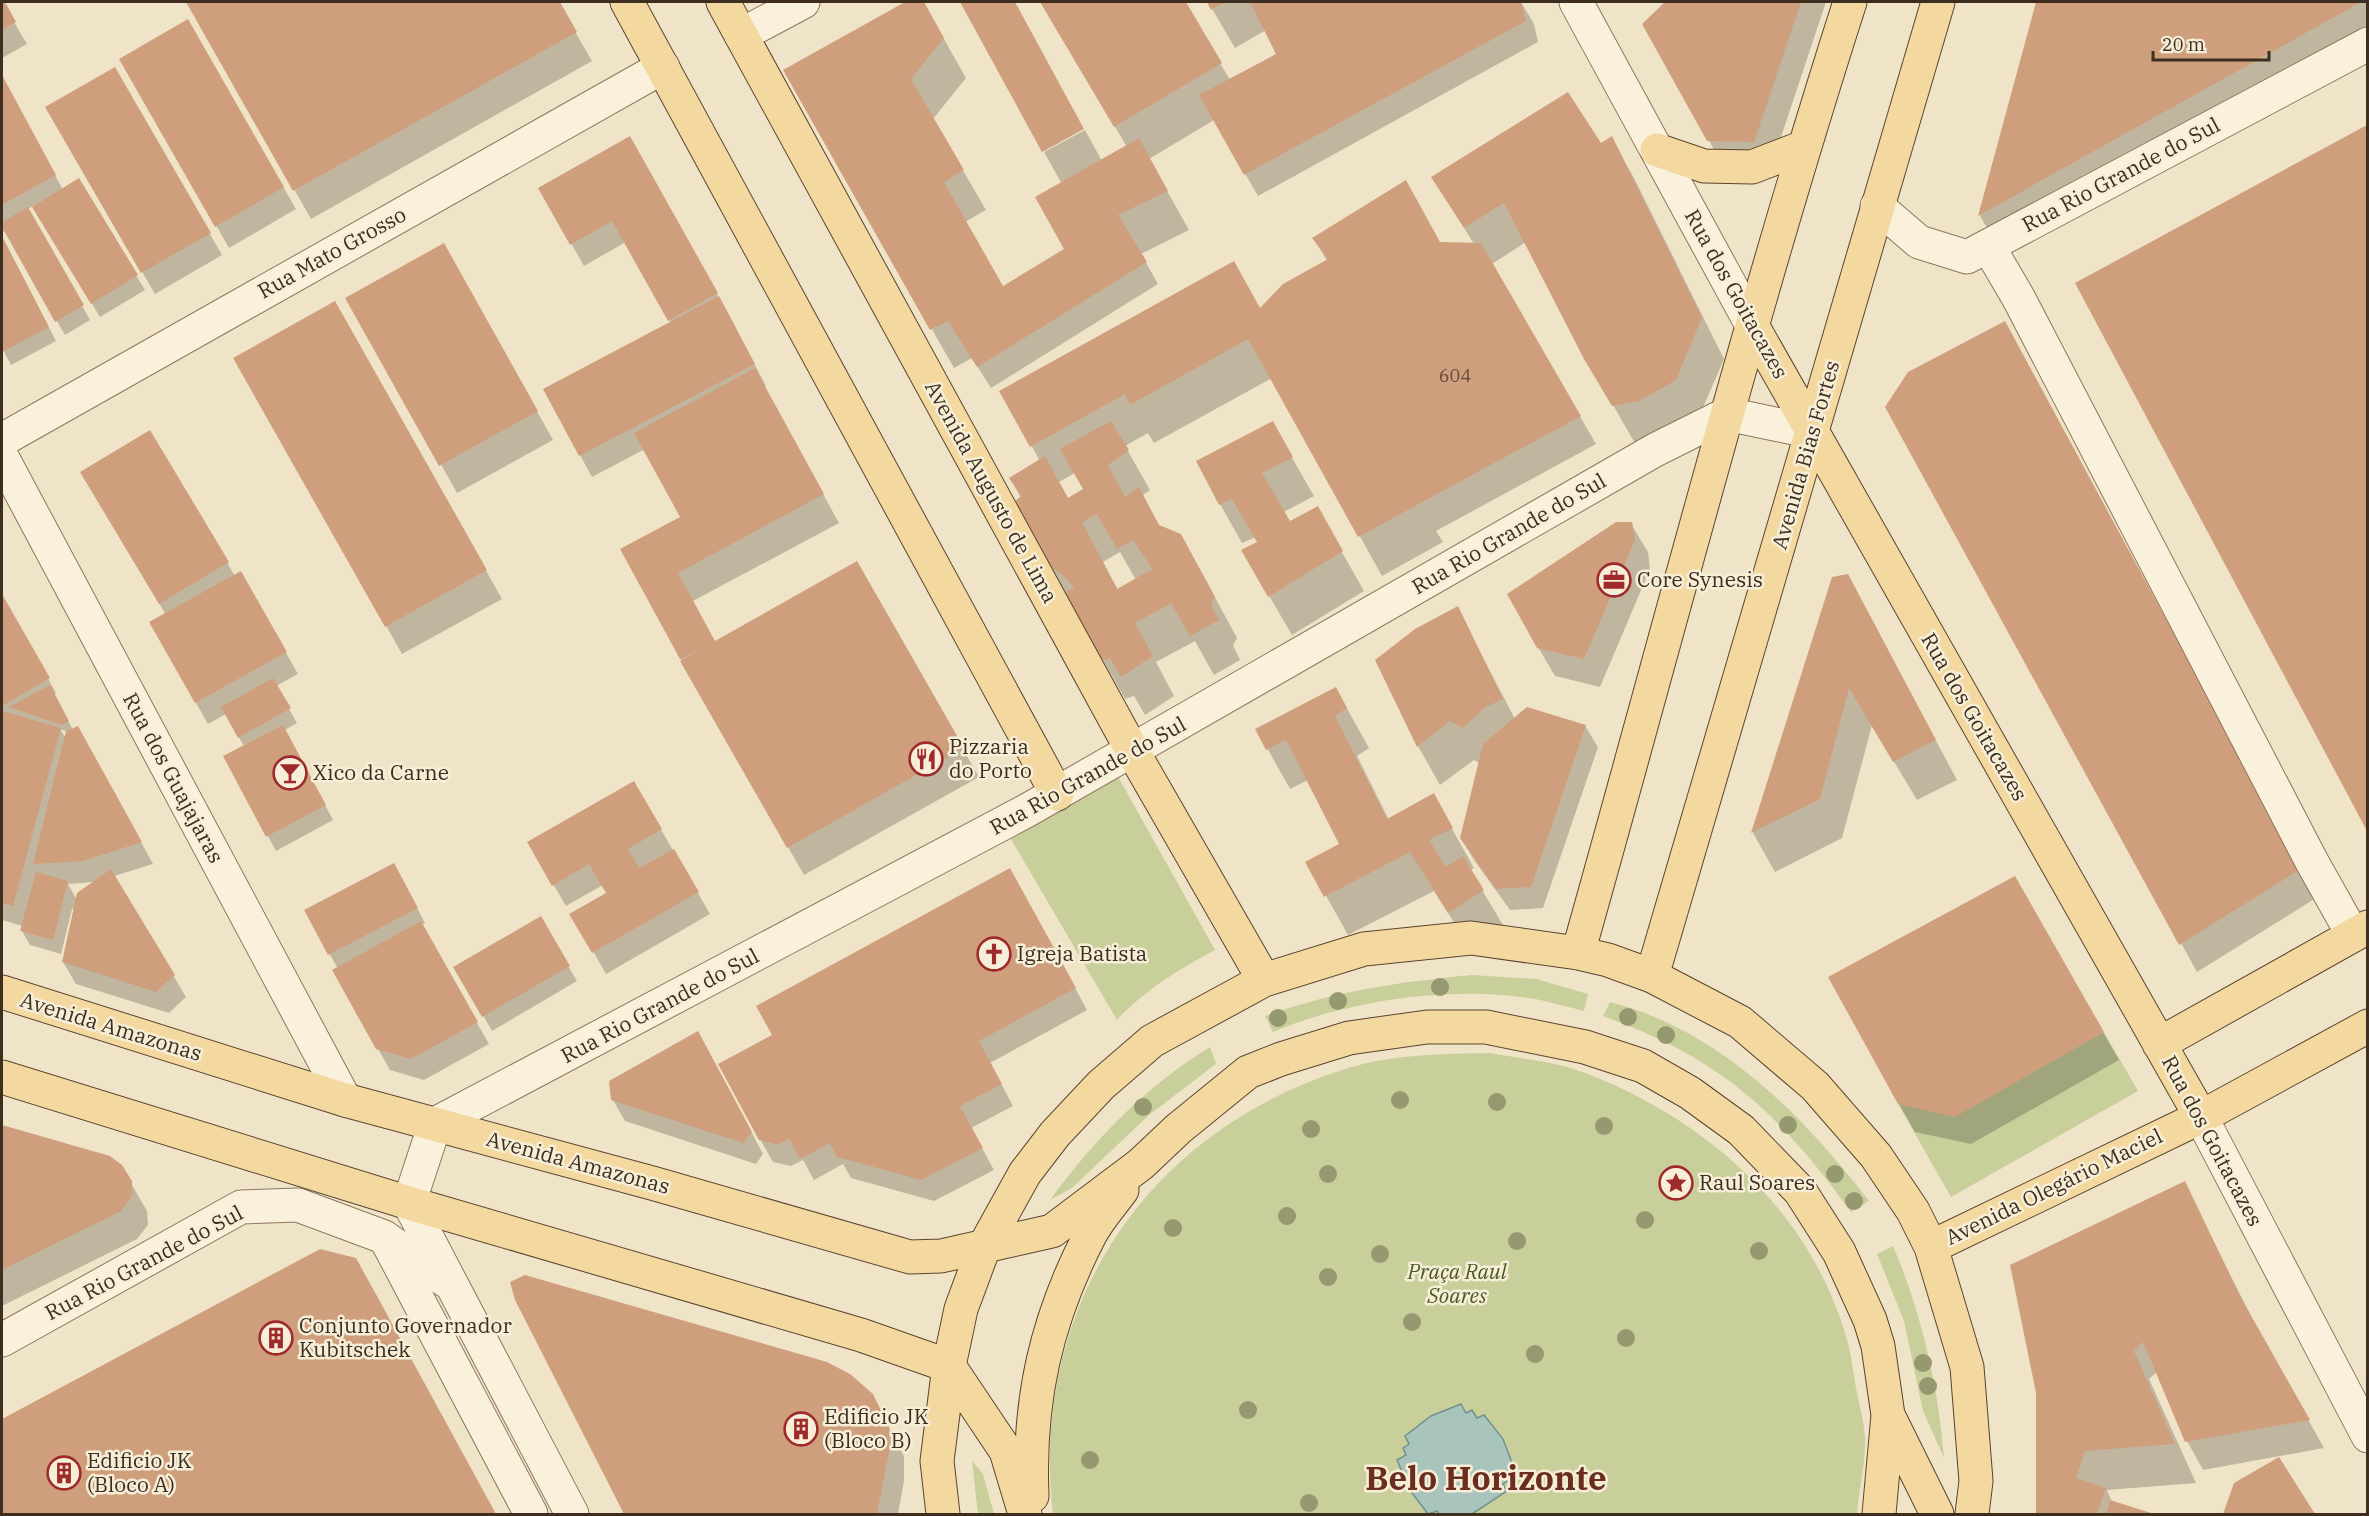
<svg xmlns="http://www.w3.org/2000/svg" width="2369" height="1516" viewBox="0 0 2369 1516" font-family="'IBM Plex Serif',serif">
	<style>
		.green { fill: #c9cf9b }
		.water { fill: #a9c4bc; stroke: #6f938a; stroke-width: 1.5 }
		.shadow { fill: #0003; fill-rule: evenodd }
		.building { fill: #cf9f7d; fill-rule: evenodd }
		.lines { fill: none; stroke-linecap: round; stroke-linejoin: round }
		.minor-casing { stroke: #8d765c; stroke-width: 35 }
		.major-casing { stroke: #5b4430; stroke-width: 35 }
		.minor { stroke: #faf1dc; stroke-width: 33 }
		.major { stroke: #f3d9a0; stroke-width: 33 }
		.tree { fill: #96986f }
		.labels { text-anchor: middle; stroke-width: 5; stroke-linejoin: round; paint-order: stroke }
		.number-label { font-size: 18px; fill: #624a37 }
		.street-label { font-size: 21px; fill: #3d2e20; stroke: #f7eed8 }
		.poi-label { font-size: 21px; fill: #3d2e20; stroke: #f7eed8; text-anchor: start }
		.park-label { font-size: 21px; font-style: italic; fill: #4d5a26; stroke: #f7eed8 }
		.town-label { font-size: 33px; font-weight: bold; fill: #6b2e1e; stroke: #f7eed8 }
	</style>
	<rect width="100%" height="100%" fill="#f0e4c8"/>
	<path class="green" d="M1116,773L1215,950C1178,970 1146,989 1117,1020L1005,829Z
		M1472,975L1536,979L1588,994L1584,1011C1568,1007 1551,1002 1535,999C1454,985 1348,1000 1273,1032L1265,1016C1336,991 1398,982 1472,975Z
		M1610,1002C1719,1030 1802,1114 1869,1201L1851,1212C1778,1112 1722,1059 1603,1016Z
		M2104,1032L2138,1091L1951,1197L1898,1104L1955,1116Z
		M1210,1047L1216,1064L1149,1115L1072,1188L1050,1200C1094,1140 1146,1086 1210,1047Z
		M1490,1053C1523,1059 1558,1062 1588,1074C1710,1122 1812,1213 1848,1343C1852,1358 1853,1373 1856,1388C1859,1404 1864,1421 1865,1437C1866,1462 1859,1490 1857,1514H1053C1029,1309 1145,1133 1342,1070C1390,1054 1441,1054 1490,1053Z
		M1893,1246C1922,1314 1938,1385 1944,1458L1923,1411L1904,1321L1877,1254Z
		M972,1461L983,1474L994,1514H978Z"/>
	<path class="water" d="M1461,1404L1466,1413L1472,1410L1477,1418L1484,1415L1503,1439L1514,1468L1507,1472L1511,1479L1503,1484L1507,1491L1472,1514H1439L1437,1511L1428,1514L1410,1490L1397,1460L1406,1455L1403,1448L1409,1444L1405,1436L1431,1416Z"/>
	<path class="shadow" d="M2,2L27,44L2,58Z
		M188,2H558L592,61L311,219Z
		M908,2H923L966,78L933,119L986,210L965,222L1003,288L1066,249L1062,184L1044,152L1085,130L1102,161L1127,147L1041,2H1184L1230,80L1277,54L1266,30L1235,48L1208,2H1521L1534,24L1538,42L1258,196L1214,120L1149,159L1189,230L1141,254L1158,284L991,388L972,358L954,368L785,70Z
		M961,2H1014L1083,128L1042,150Z
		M1667,2H1826L1770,170L1725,169L1643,24Z
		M2038,2H2368V35L1996,243L1980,216Z
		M187,21L296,209L229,248L121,59Z
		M115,69L222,255L155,294L47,107Z
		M2,77L63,190L79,181L145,290L100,317L33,206L28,209L90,320L65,335L5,231L2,233Z
		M2368,127V828L2077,283Z
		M629,138L729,315L766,386L764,387L839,523L693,601L715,643L856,563L979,777L804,875L682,662L622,549L682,517L645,449L592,477L580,455L671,323L626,242L584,266L540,188Z
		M1612,139L1634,178L1724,359L1698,419L1636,445L1586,358L1526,242L1492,264L1596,444L1436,531L1443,542L1382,576L1272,378L1154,443L1148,433L1125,446L1150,490L1142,496L1160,527L1203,575L1237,638L1233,645L1240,660L1214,675L1195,641L1156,662L1174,696L1145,715L1134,696L1125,699L1037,544L1021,498L1011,479L1040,461L1001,391L1261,310L1327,261L1314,238L1474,244L1433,178L1601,145ZM1075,473L1085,490L1069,500L1059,482ZM1120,552L1136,580L1118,590L1103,562Z
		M2,238L56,341L11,365L2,348Z
		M460,273L553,440L457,493L347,298Z
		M335,303L502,599L402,654L235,358Z
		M2005,323L2316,898L2197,972L1887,407Z
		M1272,423L1314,496L1284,512L1290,523L1317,508L1364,591L1292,635L1243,551L1259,542L1256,537L1242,543L1220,504Z
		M150,432L235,576L241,573L298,674L276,686L297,723L285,730L333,820L276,851L225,756L244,746L226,714L208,724L151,623L166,615L82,472Z
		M1631,524L1648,552L1650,569L1600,687L1555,676L1538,647Z
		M1847,575L1957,780L1917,800L1872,725L1842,838L1775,872L1753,833L1834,578Z
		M2,597L56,693L54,695L73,730L90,749L153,864L114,876L186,997L169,1013L76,984L63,962L75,909H72L61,954L30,945L22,931L23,926L2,920ZM60,729L68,732L66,739ZM95,882L77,900L68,884Z
		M1457,608L1515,719L1585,726L1598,747L1543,908L1510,910L1474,860L1461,838L1479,763L1474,760L1440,785L1418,746L1377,660Z
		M1336,689L1369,748L1357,756L1389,820L1433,795L1474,868L1470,870L1506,930L1472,951L1434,891L1348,935L1307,862L1341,844L1308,780L1290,789L1257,730Z
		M634,783L710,914L606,974L572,914L608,893L603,885L566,906L529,843Z
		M2014,878L2119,1060L1971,1144L1915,1132L1899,1104Z
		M402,879L425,923L421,925L489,1044L424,1080L390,1070L334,971L338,969L306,911Z
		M1022,891L1087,1010L990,1063L1013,1106L971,1128L994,1170L934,1201L851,1178L843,1164L814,1180L803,1160L791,1166L773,1162L760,1139L774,1036Z
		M540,919L577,981L492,1031L455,967Z
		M710,1054L763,1154L756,1164L625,1121L613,1100Z
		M2,1127L109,1157L121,1166L147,1211L148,1225L137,1239L2,1306Z
		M2184,1183L2256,1326L2324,1448L2203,1470L2187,1441L2157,1372L2149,1379L2196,1483L2107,1490L2112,1502L2151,1514H2038Z
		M320,1250L372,1287L495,1514H2V1421Z
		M517,1300L872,1395L904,1456V1481L898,1514H626Z
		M2278,1459L2313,1514H2225L2235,1484Z"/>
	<path class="building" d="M2,2H5L16,22L2,30Z
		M186,2H560L577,32L293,191Z
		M905,2H924L944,38L911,79L964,170L944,182L1003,286L1064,249L1035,197L1139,138L1168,191L1118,215L1147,262L977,367L948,321L930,330L783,70Z
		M960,2H1015L1084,129L1042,152Z
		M1040,2H1186L1222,63L1114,127Z
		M1207,2H1225L1211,10Z
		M1250,2H1521L1526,21L1244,175L1199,95L1276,54Z
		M1665,2H1801L1754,142L1707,141L1642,24Z
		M2036,2H2361L1978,216Z
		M188,19L284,187L215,227L119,59Z
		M115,67L211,233L141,273L45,107Z
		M2,75L56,175L2,205Z
		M1568,92L1601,143L1612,136L1702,318L1676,380L1639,401L1612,406L1584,359L1504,203L1464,228L1431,177Z
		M2367,125V831L2075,283Z
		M630,136L718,293L668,321L612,221L570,245L538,188Z
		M79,178L138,275L91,304L32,207Z
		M1406,180L1440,242L1481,243L1581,416L1358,537L1248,339L1130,405L1125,394L1030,447L999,391L1234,261L1260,308L1283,284L1328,259L1312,238Z
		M28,207L84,305L55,322L2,227V222Z
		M2,236L49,327L2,352Z
		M444,243L538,411L439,466L345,298Z
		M719,296L755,364L579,456L543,389Z
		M335,301L487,570L385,627L233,358Z
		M2005,321L2301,869L2179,945L1885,407L1908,372Z
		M755,368L824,494L678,573L715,641L857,561L964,748L787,848L680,661L698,650L680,659L620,549L680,517L634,433Z
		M1111,421L1129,450L1108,465L1125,497L1139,487L1159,525L1181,534L1215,597L1211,605L1219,620L1190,636L1171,603L1135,623L1153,656L1121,677L1110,658L1101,660L1065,592L1074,588L1064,576L1049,566L1012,504L1021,496L1009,478L1045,456L1068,498L1083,489L1060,449ZM1097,514L1117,549L1133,540L1152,569L1117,589L1082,522Z
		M1273,421L1293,457L1262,473L1290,521L1318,506L1343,551L1268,597L1241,550L1257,542L1232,499L1219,505L1196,461Z
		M150,430L229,562L159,604L80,472Z
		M1616,522H1632L1635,540L1584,659L1537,648L1507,594Z
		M241,571L287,652L195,703L149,622Z
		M1848,574L1936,740L1893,762L1849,688L1820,799L1751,833L1832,577Z
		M2,594L50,678L4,705H2Z
		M1458,606L1503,699L1484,708L1463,728L1450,721L1417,747L1375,660L1415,629Z
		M273,678L291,708L238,738L221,707Z
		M50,685L69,721L62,725L9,707Z
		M1336,687L1347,708L1335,716L1387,819L1434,793L1453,828L1429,840L1446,867L1463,856L1484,890L1448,913L1410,852L1324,897L1305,862L1339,844L1286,740L1266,750L1255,729Z
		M1527,707L1586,725L1531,887L1496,889L1460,838L1483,744Z
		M2,711L61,728L13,906L2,903Z
		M283,725L326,805L266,837L223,756Z
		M78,726L142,842L83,861L33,864L66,731Z
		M634,781L662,829L628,849L639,868L674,849L699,892L592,953L569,914L606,893L589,864L552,886L527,842Z
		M394,863L418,908L328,955L304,910Z
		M1010,868L1076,988L979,1041L1002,1084L960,1106L983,1148L921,1180L837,1157L830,1143L800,1159L789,1139L778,1145L759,1140L718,1064L772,1035L756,1006Z
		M111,869L175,975L156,992L62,962L77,893Z
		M36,872L68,881L53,940L20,931Z
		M2015,876L2104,1032L1955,1117L1898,1104L1828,977Z
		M541,916L570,966L482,1017L453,967Z
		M421,921L478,1022L411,1059L376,1049L332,970Z
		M698,1031L752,1132L743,1143L611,1100L609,1081Z
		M2,1125L110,1156L122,1165L132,1181V1196L121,1211L2,1270Z
		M2185,1181L2240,1296L2310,1420L2185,1442L2143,1342L2134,1351L2175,1444L2085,1451L2076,1478L2106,1488L2097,1514H2036V1393L2010,1265Z
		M320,1249L356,1258L496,1514H2V1419Z
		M525,1275L827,1362L850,1374L873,1394L889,1427V1452L877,1514H624L515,1300L510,1282Z
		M2279,1457L2315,1514H2223L2234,1483Z
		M2110,1500L2154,1514H2106Z"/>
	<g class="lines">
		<defs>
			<path id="minor" d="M1576,2L1753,327
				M741,35L803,2
				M1877,206L1919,242L1967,257L2368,44
				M1988,246L2018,297L2312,862L2353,935
				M2,440L663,67
				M2,457L345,1100
				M2201,1117L2368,1436
				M388,1243L531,1514
				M2,1340L241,1207L298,1205L384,1237L446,1281
				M572,1514L409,1203L435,1124L1026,811L1655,450L1727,414L1813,432"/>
			<path id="major" d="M627,2L1057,794
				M723,2L1133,752L1264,980
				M1657,150L1704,166L1752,167L1804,147
				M1753,327L2201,1117
				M1578,953C1668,635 1749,316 1850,2
				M1652,976L1938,2
				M2,992L345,1100L652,1183L910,1257L941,1256L1052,1231L1141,1164L1178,1129L1248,1072L1281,1059L1349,1038L1427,1027H1486L1585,1047L1643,1066L1690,1093L1741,1130L1800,1191L1839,1252L1870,1320L1878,1346L1888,1415L1879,1514
				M2159,1044L2368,927
				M2,1077L409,1203L861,1335L949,1366L1006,1451L1025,1514
				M1931,1247L2201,1117L2368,1026
				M1889,1417L1937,1514
				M1032,1496C1028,1400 1046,1320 1090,1235C1098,1219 1112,1204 1122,1190
				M943,1514L937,1461L949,1366L961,1309L984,1247L1025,1173L1055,1134L1101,1085L1152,1041L1264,980L1364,949L1471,938L1578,953L1608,960L1652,976L1740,1022L1815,1086L1876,1156L1913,1211L1931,1247L1967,1367L1976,1481L1972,1514"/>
		</defs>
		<use href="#minor" class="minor-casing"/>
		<use href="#major" class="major-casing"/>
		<use href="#minor" class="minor"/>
		<use href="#major" class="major"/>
	</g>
	<g class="tree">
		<circle cx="1440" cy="987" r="9"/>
		<circle cx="1338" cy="1001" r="9"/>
		<circle cx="1628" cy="1017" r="9"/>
		<circle cx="1278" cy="1018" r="9"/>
		<circle cx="1666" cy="1035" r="9"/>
		<circle cx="1400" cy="1100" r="9"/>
		<circle cx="1497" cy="1102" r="9"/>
		<circle cx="1143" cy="1107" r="9"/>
		<circle cx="1788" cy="1125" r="9"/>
		<circle cx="1604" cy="1126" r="9"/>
		<circle cx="1311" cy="1129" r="9"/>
		<circle cx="1328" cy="1174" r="9"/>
		<circle cx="1835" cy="1174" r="9"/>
		<circle cx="1854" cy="1201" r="9"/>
		<circle cx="1287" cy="1216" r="9"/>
		<circle cx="1645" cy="1220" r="9"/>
		<circle cx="1173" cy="1228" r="9"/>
		<circle cx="1517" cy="1241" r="9"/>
		<circle cx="1759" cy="1251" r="9"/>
		<circle cx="1380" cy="1254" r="9"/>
		<circle cx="1328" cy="1277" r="9"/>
		<circle cx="1412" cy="1322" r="9"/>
		<circle cx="1626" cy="1338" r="9"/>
		<circle cx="1535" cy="1354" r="9"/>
		<circle cx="1923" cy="1363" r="9"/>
		<circle cx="1928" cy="1386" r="9"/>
		<circle cx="1248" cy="1410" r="9"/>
		<circle cx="1090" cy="1460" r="9"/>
		<circle cx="1309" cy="1503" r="9"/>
	</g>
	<defs>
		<symbol id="office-ring" viewBox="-11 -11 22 22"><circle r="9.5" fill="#f7eed8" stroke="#9e2a2b" stroke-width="1.5"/><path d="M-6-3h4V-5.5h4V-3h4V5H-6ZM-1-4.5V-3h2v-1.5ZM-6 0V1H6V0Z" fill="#9e2a2b"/></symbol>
		<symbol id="restaurant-ring" viewBox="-11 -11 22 22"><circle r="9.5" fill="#f7eed8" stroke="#9e2a2b" stroke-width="1.5"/><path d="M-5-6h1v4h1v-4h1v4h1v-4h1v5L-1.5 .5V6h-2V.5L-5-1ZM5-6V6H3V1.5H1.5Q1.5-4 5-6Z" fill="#9e2a2b"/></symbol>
		<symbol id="bar-ring" viewBox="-11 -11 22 22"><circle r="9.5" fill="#f7eed8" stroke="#9e2a2b" stroke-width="1.5"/><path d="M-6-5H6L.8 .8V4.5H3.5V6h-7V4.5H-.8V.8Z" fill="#9e2a2b"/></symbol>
		<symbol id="church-ring" viewBox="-11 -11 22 22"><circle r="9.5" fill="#f7eed8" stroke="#9e2a2b" stroke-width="1.5"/><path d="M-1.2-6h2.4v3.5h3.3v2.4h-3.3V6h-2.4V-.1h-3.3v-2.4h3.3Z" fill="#9e2a2b"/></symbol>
		<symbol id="sight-ring" viewBox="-11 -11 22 22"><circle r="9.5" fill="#f7eed8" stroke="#9e2a2b" stroke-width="1.5"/><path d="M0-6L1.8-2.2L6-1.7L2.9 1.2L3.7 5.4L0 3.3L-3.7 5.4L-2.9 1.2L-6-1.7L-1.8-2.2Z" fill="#9e2a2b"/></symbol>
		<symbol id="building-ring" viewBox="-11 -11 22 22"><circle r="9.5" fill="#f7eed8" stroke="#9e2a2b" stroke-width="1.5"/><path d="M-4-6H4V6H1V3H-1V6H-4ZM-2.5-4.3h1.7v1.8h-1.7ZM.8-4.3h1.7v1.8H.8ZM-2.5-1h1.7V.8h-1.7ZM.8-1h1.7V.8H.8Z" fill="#9e2a2b"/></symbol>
	</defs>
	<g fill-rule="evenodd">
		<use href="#office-ring" x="1595" y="561" width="38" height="38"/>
		<use href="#restaurant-ring" x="907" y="740" width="38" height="38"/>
		<use href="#bar-ring" x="271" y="754" width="38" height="38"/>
		<use href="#church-ring" x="975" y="935" width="38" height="38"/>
		<use href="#sight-ring" x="1657" y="1164" width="38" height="38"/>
		<use href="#building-ring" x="257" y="1319" width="38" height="38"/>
		<use href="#building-ring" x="782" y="1410" width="38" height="38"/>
		<use href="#building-ring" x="45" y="1454" width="38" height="38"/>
	</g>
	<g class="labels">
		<g class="number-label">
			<text x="1455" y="382">604</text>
		</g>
		<g class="street-label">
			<text transform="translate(2121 175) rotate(-28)" y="7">Rua Rio Grande do Sul</text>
			<text transform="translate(332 253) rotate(-29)" y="7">Rua Mato Grosso</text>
			<text transform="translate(1736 294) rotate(61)" y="7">Rua dos Goitacazes</text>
			<text transform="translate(1806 455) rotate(-74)" y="7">Avenida Bias Fortes</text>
			<text transform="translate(991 492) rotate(61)" y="7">Avenida Augusto de Lima</text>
			<text transform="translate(1509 534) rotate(-30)" y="7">Rua Rio Grande do Sul</text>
			<text transform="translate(1974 717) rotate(60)" y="7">Rua dos Goitacazes</text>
			<text transform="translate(1088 776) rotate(-29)" y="7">Rua Rio Grande do Sul</text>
			<text transform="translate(173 778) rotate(62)" y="7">Rua dos Guajajaras</text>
			<text transform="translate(660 1006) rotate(-28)" y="7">Rua Rio Grande do Sul</text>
			<text transform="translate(111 1027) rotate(17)" y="7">Avenida Amazonas</text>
			<text transform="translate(2212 1141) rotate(62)" y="7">Rua dos Goitacazes</text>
			<text transform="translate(578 1163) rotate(15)" y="7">Avenida Amazonas</text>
			<text transform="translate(2054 1187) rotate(-26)" y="7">Avenida Olegário Maciel</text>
			<text transform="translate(144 1263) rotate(-28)" y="7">Rua Rio Grande do Sul</text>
		</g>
		<g class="poi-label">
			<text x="1637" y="587">Core Synesis</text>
			<text x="949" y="754">Pizzaria<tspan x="949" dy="24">do Porto</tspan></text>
			<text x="313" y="780">Xico da Carne</text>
			<text x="1017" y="961">Igreja Batista</text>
			<text x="1699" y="1190">Raul Soares</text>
			<text x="299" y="1333">Conjunto Governador<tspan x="299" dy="24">Kubitschek</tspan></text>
			<text x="824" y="1424">Edificio JK<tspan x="824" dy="24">(Bloco B)</tspan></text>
			<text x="87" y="1468">Edificio JK<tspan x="87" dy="24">(Bloco A)</tspan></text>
		</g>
		<g class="park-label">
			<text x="1457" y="1279">Praça Raul<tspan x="1457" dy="24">Soares</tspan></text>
		</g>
		<g class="town-label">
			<text x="1486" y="1490">Belo Horizonte</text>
		</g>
	</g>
	<rect width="2369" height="1516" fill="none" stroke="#3d2e20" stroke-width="6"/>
	<path d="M2153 51v9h116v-9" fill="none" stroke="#3d2e20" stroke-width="3"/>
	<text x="2162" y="51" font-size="18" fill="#3d2e20" stroke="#f7eed8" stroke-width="4.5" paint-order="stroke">20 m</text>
</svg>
